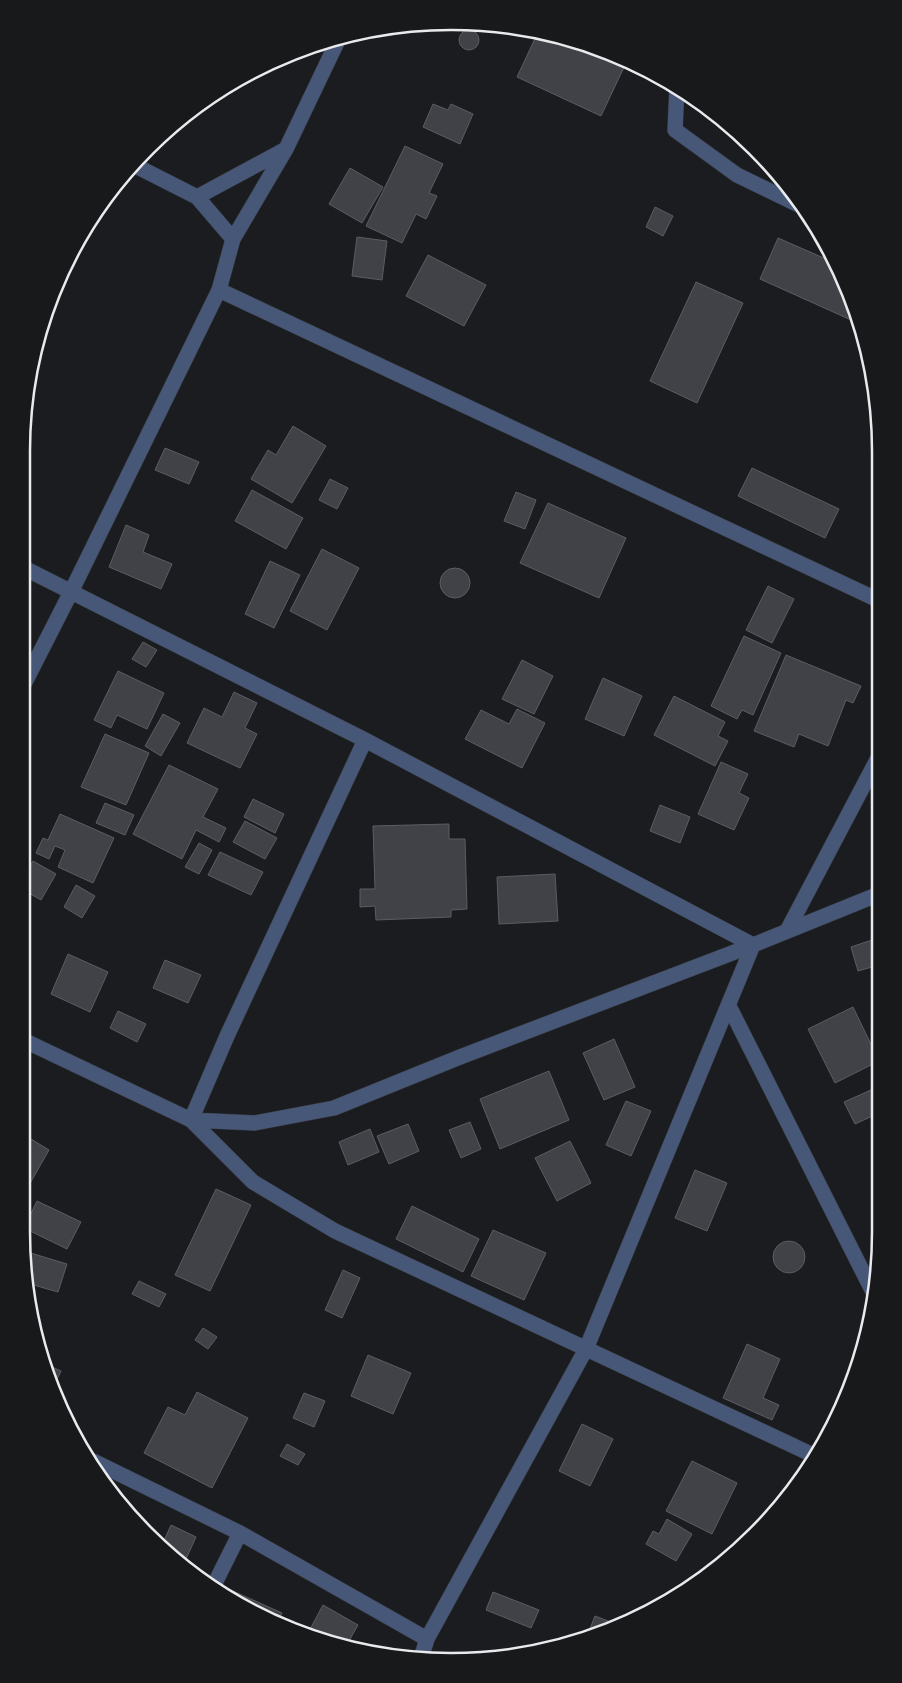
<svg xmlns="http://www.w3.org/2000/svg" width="902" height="1683" viewBox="0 0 902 1683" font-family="'Noto Serif',serif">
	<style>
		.building { fill: #404247; stroke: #5b5d62 }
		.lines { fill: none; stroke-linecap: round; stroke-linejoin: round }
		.minor-casing { stroke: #37393d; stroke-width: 16 }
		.minor { stroke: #465778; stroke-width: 15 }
		.rim { fill: none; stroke: #e9eaed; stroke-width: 2.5 }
	</style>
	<rect width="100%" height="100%" fill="#1a1c20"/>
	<path class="building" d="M496,25H507L523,29L520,35Z
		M459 40a10 10 0 1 1 20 0a10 10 0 1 1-20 0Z
		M538,32L579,42L626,63L601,116L517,77Z
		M433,104L448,110L451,104L473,114L460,144L423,127Z
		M405,146L443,164L429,193L437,196L426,219L416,214L402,243L366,226Z
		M350,168L383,187L362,223L329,204Z
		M655,207L673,216L663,236L646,227Z
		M357,237L387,241L382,280L352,276Z
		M778,238L833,262L858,313L860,324L760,279Z
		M428,255L486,285L464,326L406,296Z
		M696,282L743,303L697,403L650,381Z
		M293,426L326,446L292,503L251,479L268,450L276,455Z
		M165,448L199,462L189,484L155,470Z
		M752,468L839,509L825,538L738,496Z
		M330,479L348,488L337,509L319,500Z
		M252,490L303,518L286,549L235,521Z
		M516,492L536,500L525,529L504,521Z
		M548,503L626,538L599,598L520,563Z
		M126,525L149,535L143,552L172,564L161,589L109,567Z
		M322,549L359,568L327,630L290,611Z
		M270,561L300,575L274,628L245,614Z
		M440 583a15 15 0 1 1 30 0a15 15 0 1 1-30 0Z
		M768,586L794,599L772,643L746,630Z
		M744,636L781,653L753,715L742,710L737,719L711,706Z
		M143,642L157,650L146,667L132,659Z
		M786,655L861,686L853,703L846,700L828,746L799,734L794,747L754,731Z
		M522,660L553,676L534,714L502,699Z
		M118,671L164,693L147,729L117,715L111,728L94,720Z
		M603,678L642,696L624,736L585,719Z
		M234,692L257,703L245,728L257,734L240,768L187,743L204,708L222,717Z
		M674,696L725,722L718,736L728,741L715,766L654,735Z
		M517,709L545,723L522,768L465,739L481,710L509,724Z
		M163,714L180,723L161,756L145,746Z
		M105,734L149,753L126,805L81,787Z
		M721,762L748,774L739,793L749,798L734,830L698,814Z
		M169,765L218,789L203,817L226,828L219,842L196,830L182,859L133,834Z
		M253,799L284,814L275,833L244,817Z
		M105,803L134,815L125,835L96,823Z
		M660,805L690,817L680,843L650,831Z
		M60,814L114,838L93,883L58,867L65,850L55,846L49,859L36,853L43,838L48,840Z
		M245,821L277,838L265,859L233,842Z
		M449,824V839H465L467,909L451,910V917L376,920L375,906L360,907V889H375L373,826Z
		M199,843L212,850L199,874L185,867Z
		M220,852L263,872L251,895L208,875Z
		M33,861L56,874L41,900L22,889V882Z
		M555,874L558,921L499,924L497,877Z
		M76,885L95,896L82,918L64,907Z
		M872,940L879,965L858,971L851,947Z
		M68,954L108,972L90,1012L51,994Z
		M165,960L201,975L188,1003L153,988Z
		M853,1007L879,1061L835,1083L808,1029Z
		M118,1011L146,1024L137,1042L110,1028Z
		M614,1039L635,1087L604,1100L583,1053Z
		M549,1071L569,1120L500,1149L480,1099Z
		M871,1090L879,1113L855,1124L844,1102Z
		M626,1101L651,1111L631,1156L606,1145Z
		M470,1122L481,1149L461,1158L449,1130Z
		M408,1124L419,1151L389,1164L377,1136Z
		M370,1129L379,1152L348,1165L339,1142Z
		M31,1139L49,1150L24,1194L21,1192V1155Z
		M570,1141L591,1183L557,1201L535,1158Z
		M695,1170L727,1183L707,1231L675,1218Z
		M216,1189L251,1205L210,1291L175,1275Z
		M37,1201L81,1222L67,1249L24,1228Z
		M412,1206L479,1239L463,1272L396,1239Z
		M493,1230L546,1253L524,1300L471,1276Z
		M773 1257a16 16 0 1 1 32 0a16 16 0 1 1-32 0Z
		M24,1251L67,1264L58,1292L30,1284Z
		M343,1270L360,1278L342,1318L325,1310Z
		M139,1281L166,1294L159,1307L132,1294Z
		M203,1328L217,1337L208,1349L195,1340Z
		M747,1344L780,1359L763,1398L779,1405L772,1420L723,1398Z
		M368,1355L411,1373L393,1414L351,1396Z
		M43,1363L61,1371L53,1388L44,1370Z
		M197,1392L248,1418L212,1488L144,1453L168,1407L185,1415Z
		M304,1393L325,1401L314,1427L293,1418Z
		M582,1424L613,1439L590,1486L559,1471Z
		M287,1444L305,1454L298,1465L280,1456Z
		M692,1461L737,1483L712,1534L666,1511Z
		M667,1519L692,1534L676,1561L646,1544L653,1531L659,1534Z
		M171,1525L196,1537L186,1559L174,1554L163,1543Z
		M233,1591L282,1613L279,1620L230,1597Z
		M493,1592L539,1610L531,1628L486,1610Z
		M323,1605L358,1625L345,1648L340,1647L308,1633Z
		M595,1616L621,1626L616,1629L587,1636Z"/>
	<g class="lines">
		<defs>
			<path id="minor" d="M677,87L675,130L737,175L805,208
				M132,164L197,197L233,239
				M197,197L286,149
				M219,290L878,600
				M22,567L365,740L753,945
				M22,688L71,592L219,290L233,239L286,149L340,36
				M365,740L227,1036L191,1120L253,1182L335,1231L815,1456
				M787,931L878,758
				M729,1006L874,1294
				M21,1039L191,1120L255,1123L334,1108L460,1057L753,945L879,894
				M93,1461L240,1533L427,1639
				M212,1589L240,1533
				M422,1655L427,1639L586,1349L753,945"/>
		</defs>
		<use href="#minor" class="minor-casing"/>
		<use href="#minor" class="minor"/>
	</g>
	<path d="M0 0H902V1683H0ZM451 30H451A421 421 0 0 1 872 451V1232A421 421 0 0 1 451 1653H451A421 421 0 0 1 30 1232V451A421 421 0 0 1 451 30Z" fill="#18191a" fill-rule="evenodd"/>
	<path class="rim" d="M451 30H451A421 421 0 0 1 872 451V1232A421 421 0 0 1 451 1653H451A421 421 0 0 1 30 1232V451A421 421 0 0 1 451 30Z"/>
</svg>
